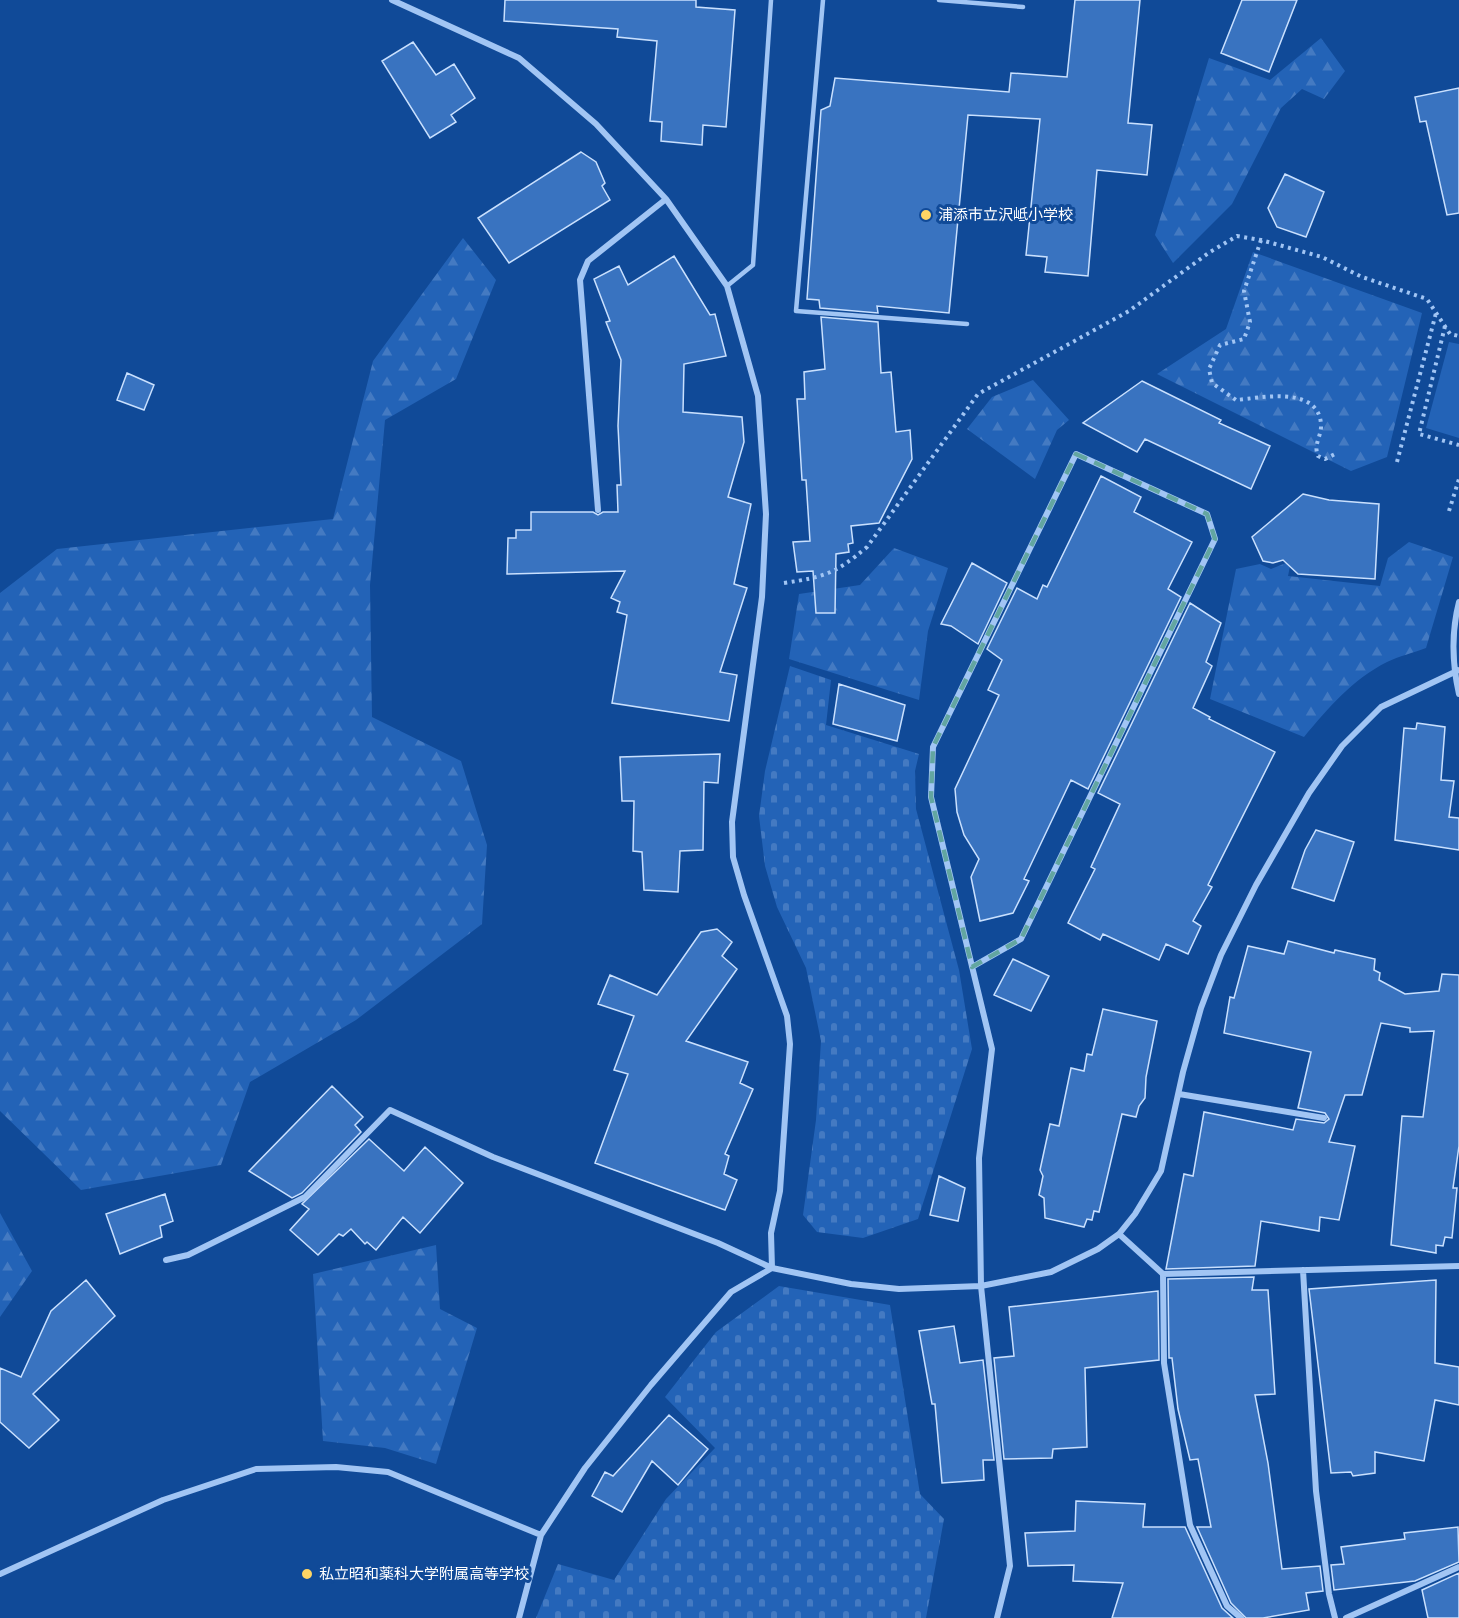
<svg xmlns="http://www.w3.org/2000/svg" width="1459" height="1618" viewBox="0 0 1459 1618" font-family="Signika,'Noto Sans JP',sans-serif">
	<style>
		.forest { fill: url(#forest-firs) }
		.cemetery { fill: url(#cemetery-stones) }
		.park { fill: #2363b7 }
		.building { fill: #3973c0; stroke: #c9e0fe; stroke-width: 1.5 }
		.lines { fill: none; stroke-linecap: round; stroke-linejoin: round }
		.path { stroke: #a1c5f4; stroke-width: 4; stroke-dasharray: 3 4.5; stroke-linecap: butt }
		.service { stroke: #a1c5f4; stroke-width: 4.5 }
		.minor { stroke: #a1c5f4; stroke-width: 6 }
		.marked { fill: none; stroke: #63a6a1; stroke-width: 4.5; stroke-dasharray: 12 8; stroke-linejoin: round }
		.poi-dot { fill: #ffd564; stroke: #104a98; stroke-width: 2 }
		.labels { text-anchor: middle; stroke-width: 6; stroke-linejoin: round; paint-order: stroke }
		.poi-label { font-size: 15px; fill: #fff; stroke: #104a98; text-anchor: start }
	</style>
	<defs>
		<pattern id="forest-firs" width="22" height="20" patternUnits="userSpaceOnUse" patternTransform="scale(1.5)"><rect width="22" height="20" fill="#2363b7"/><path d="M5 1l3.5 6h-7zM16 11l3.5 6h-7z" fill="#447ac2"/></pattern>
		<pattern id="cemetery-stones" width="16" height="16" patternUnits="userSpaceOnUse" patternTransform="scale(1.5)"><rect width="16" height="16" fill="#2363b7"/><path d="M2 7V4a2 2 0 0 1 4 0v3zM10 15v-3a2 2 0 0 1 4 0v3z" fill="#447ac2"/></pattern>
	</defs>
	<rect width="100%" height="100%" fill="#104a98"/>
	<path class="forest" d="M1321,38L1345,71L1324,99L1302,89L1281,108L1232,204L1173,263L1155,235L1209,58L1270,80Z
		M463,238L496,280L456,379L385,420L370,585L372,717L461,761L487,845L482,924L356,1020L250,1082L221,1165L81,1190L0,1111V593L57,549L333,519L373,361Z
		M1253,252L1422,313L1387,457L1351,471L1157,374L1226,329Z
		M1033,380L1069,420L1057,430L1035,479L967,429L992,397Z
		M1409,542L1453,557L1426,648C1413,653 1399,656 1387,662C1353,679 1328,708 1304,737L1210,699L1236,569L1260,564L1271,569L1291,561L1288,576L1380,586L1388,558Z
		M894,548L948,568L928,631L919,700L789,659L799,594L860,585Z
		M0,1213L32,1271L0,1317Z
		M436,1245L440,1309L477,1328L436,1464L385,1448L323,1441L313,1274Z"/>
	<path class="cemetery" d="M790,666L831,680L826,725L919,754L915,771L916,809L959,970L972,1049L918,1219L863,1238L817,1232L803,1215L816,1120L821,1041L806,968L777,907L765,866L759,816L765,771Z
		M779,1286L890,1305L920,1494L944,1519L926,1618H536L558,1564L614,1580L666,1499L715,1448L665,1397L716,1332Z"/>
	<path class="park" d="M1449,342L1459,344V438L1426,428Z"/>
	<path class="building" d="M505,0H696V7L735,10L726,127L703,125L702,145L661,141L662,122L650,121L657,41L617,37L618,29L504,21Z
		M1075,0H1140L1128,123L1152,125L1147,175L1097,170L1088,276L1045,272L1047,257L1026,255L1040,119L968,115L949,313L877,306L878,313L820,308L819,300L807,299L821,110L830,106L835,78L1009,92L1011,73L1067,77Z
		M1242,0H1297L1269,72L1221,53Z
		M413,42L436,75L454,64L475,98L451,115L456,122L430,138L382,61Z
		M1459,88V213L1447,215L1426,121L1420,122L1415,97Z
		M581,152L596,162L605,183L602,186L610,200L509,263L478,218Z
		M1285,174L1324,192L1306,237L1277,227L1268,208Z
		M674,256L710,315L715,314L726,356L684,364L683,412L742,417L744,442L728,497L751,504L734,584L747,588L720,672L737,675L729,721L612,703L627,615L617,612L620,602L611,598L625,571L507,574L508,538H516V530H531V512H593L598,515L603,512H618L617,485H621L618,426L621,360L606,322L610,321L594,279L619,266L628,285Z
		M821,317L878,322L881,373L891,372L896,432L910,430L912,459L879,523L851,526L853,543L848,544L849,552L836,554L835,613H816L813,571L797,572L793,542L810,541L806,480H802L797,399H805L804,372L825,369Z
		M127,373L154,385L144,410L117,400Z
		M1142,381L1221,420L1219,423L1270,446L1251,489L1145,439L1137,452L1083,423Z
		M1101,476L1141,497L1134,512L1192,542L1168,589L1181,597L1088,789L1071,780L1024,879L1029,881L1013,913L980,921L971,877L979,859L964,835L957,812L955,789L999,695L988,690L1002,660L987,649L1017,588L1037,599L1043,585L1047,587Z
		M1303,494L1329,500L1379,504L1375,579L1298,574L1283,560L1273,563L1263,561L1252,537Z
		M972,563L1007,583L978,644L951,626L941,624Z
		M1190,603L1221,623L1206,662L1212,666L1193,708L1210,717L1209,719L1275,752L1208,885L1212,887L1193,921L1201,926L1188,954L1166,944L1159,960L1103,934L1100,940L1068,923L1095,869L1091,867L1120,804L1098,793Z
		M839,684L905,705L897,741L833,724Z
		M1417,723L1445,727L1441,780L1454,781L1449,817L1459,818V850L1395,840L1404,728L1416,729Z
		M720,754L718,783L704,782L703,850L680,851L678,892L644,890L642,852L633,851L634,801H622L620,757Z
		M1316,830L1354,842L1334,901L1292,888L1305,850Z
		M717,929L732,942L722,956L737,969L686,1041L748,1062L740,1083L753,1089L725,1154L729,1156L724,1174L737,1180L725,1210L595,1163L628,1074L614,1070L634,1016L598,1004L610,975L657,995L701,932Z
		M1288,941L1334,953L1335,950L1375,959L1374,970L1380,973L1379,980L1405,994L1439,991L1442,974L1459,975V1146L1453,1188H1457L1452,1238L1445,1237L1443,1246L1436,1245V1253L1391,1245L1402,1116L1423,1117L1434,1031L1410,1032V1028L1381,1023L1362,1095H1345L1329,1142L1355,1146L1339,1220L1320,1217L1319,1231L1261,1221L1255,1266L1166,1269L1184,1174L1193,1176L1204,1112L1293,1130L1296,1119L1324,1123L1329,1119L1325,1113L1298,1108L1311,1052L1224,1033L1230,997L1234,998L1248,946L1284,954Z
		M1013,959L1049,976L1031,1011L994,995Z
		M1103,1009L1157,1021L1146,1077L1145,1098L1139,1106L1136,1117L1122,1114L1099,1212L1094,1211L1092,1220L1087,1219L1084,1227L1045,1218L1044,1198L1039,1195L1043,1176L1040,1170L1050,1124L1059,1126L1071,1068L1084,1071L1087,1054L1092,1055Z
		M332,1086L363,1117L355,1125L361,1132L302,1193L292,1198L249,1171Z
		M369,1139L404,1171L425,1147L463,1183L420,1233L403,1217L376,1250L367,1242L365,1244L351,1229L343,1236L339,1234L318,1255L290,1230L309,1209L302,1204Z
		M939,1176L965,1188L958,1221L930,1215Z
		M165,1194L173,1221L160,1226L162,1237L120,1254L106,1214Z
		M1254,1277L1252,1290H1268L1275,1394L1255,1395L1268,1463L1282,1569L1320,1566L1323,1591L1306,1593L1309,1610L1263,1618H1246L1231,1603L1197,1527H1211L1198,1459L1190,1460L1178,1409L1172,1358H1169L1168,1279Z
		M86,1280L115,1316L33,1394L59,1420L29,1448L0,1422V1368L21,1377L51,1311Z
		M1436,1280L1435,1363L1459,1367V1405L1435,1400L1424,1461L1375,1452V1473L1353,1476L1351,1472L1331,1473L1309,1289Z
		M1158,1291L1159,1360L1085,1368L1087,1447L1053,1449L1052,1458L1004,1459L994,1358L1014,1356L1009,1307Z
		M954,1326L960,1363L983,1360L994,1460H983L984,1480L942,1483L935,1404H932L919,1331Z
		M669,1415L708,1449L678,1485L652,1461L622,1512L592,1496L605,1472L613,1476Z
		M1076,1501L1145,1504L1143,1527H1185L1222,1608L1233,1618H1112L1123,1583L1073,1581L1074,1565L1028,1566L1025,1533L1075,1531Z
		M1458,1527L1459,1562L1415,1581L1334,1590L1331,1565L1344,1564L1341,1547L1405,1539L1404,1533Z
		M1459,1573V1618H1428L1422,1590Z"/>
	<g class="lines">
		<path class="path" d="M1261,240L1244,291L1250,322L1244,339L1220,345L1209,369L1212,383L1236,400C1260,398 1318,385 1321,424C1322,436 1313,444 1318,456L1325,459L1335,454
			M1445,326L1419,434L1459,445
			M1397,462L1436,313
			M1449,511L1459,479
			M784,583C824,577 835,574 867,547L978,394L1129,311L1210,252L1237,236L1261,240L1322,257L1362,277L1427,299L1450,334L1459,336"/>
		<path class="service" d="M823,0L796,311L967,324
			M939,0L1023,7
			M727,286L753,265L771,0"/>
		<path class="minor" d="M392,0L519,58L596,124L666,199L727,286L758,396L766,514L762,597L732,822L733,857L744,895L787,1016L790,1044L780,1191L771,1233L772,1268
			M598,510L580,280L588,261L666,199
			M1459,602C1451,633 1452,663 1459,694
			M972,967L1021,939L1215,539L1207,514L1076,454L933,747L931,797L992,1049L979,1158L981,1286L1010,1566L997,1618
			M1179,1094L1324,1118
			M1119,1234L1163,1274L1459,1266
			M166,1260L188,1255L305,1197L390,1110L493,1157L718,1243L772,1268L851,1284L899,1289L981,1286L1051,1272L1098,1249L1119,1234L1135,1214L1161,1171L1183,1072L1201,1008L1221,955L1256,885L1309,793L1342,746L1381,707L1459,670
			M1303,1270L1316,1491L1329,1594L1335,1618
			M1163,1274L1164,1363L1190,1525L1227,1606L1241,1618
			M0,1574L163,1500L256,1469L336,1467L388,1472L541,1535
			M519,1618L541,1535L585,1468L651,1385L731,1292L772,1268
			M1346,1618L1459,1567"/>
	</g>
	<path class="marked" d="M1076,454L1207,514L1215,539L1021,939L972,967L931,797L933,747Z"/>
	<g class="poi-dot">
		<circle cx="926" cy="215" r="6"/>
		<circle cx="307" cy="1574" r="6"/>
	</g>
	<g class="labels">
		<g class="poi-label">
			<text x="938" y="220">浦添市立沢岻小学校</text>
			<text x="319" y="1579">私立昭和薬科大学附属高等学校</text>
		</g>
	</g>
</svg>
